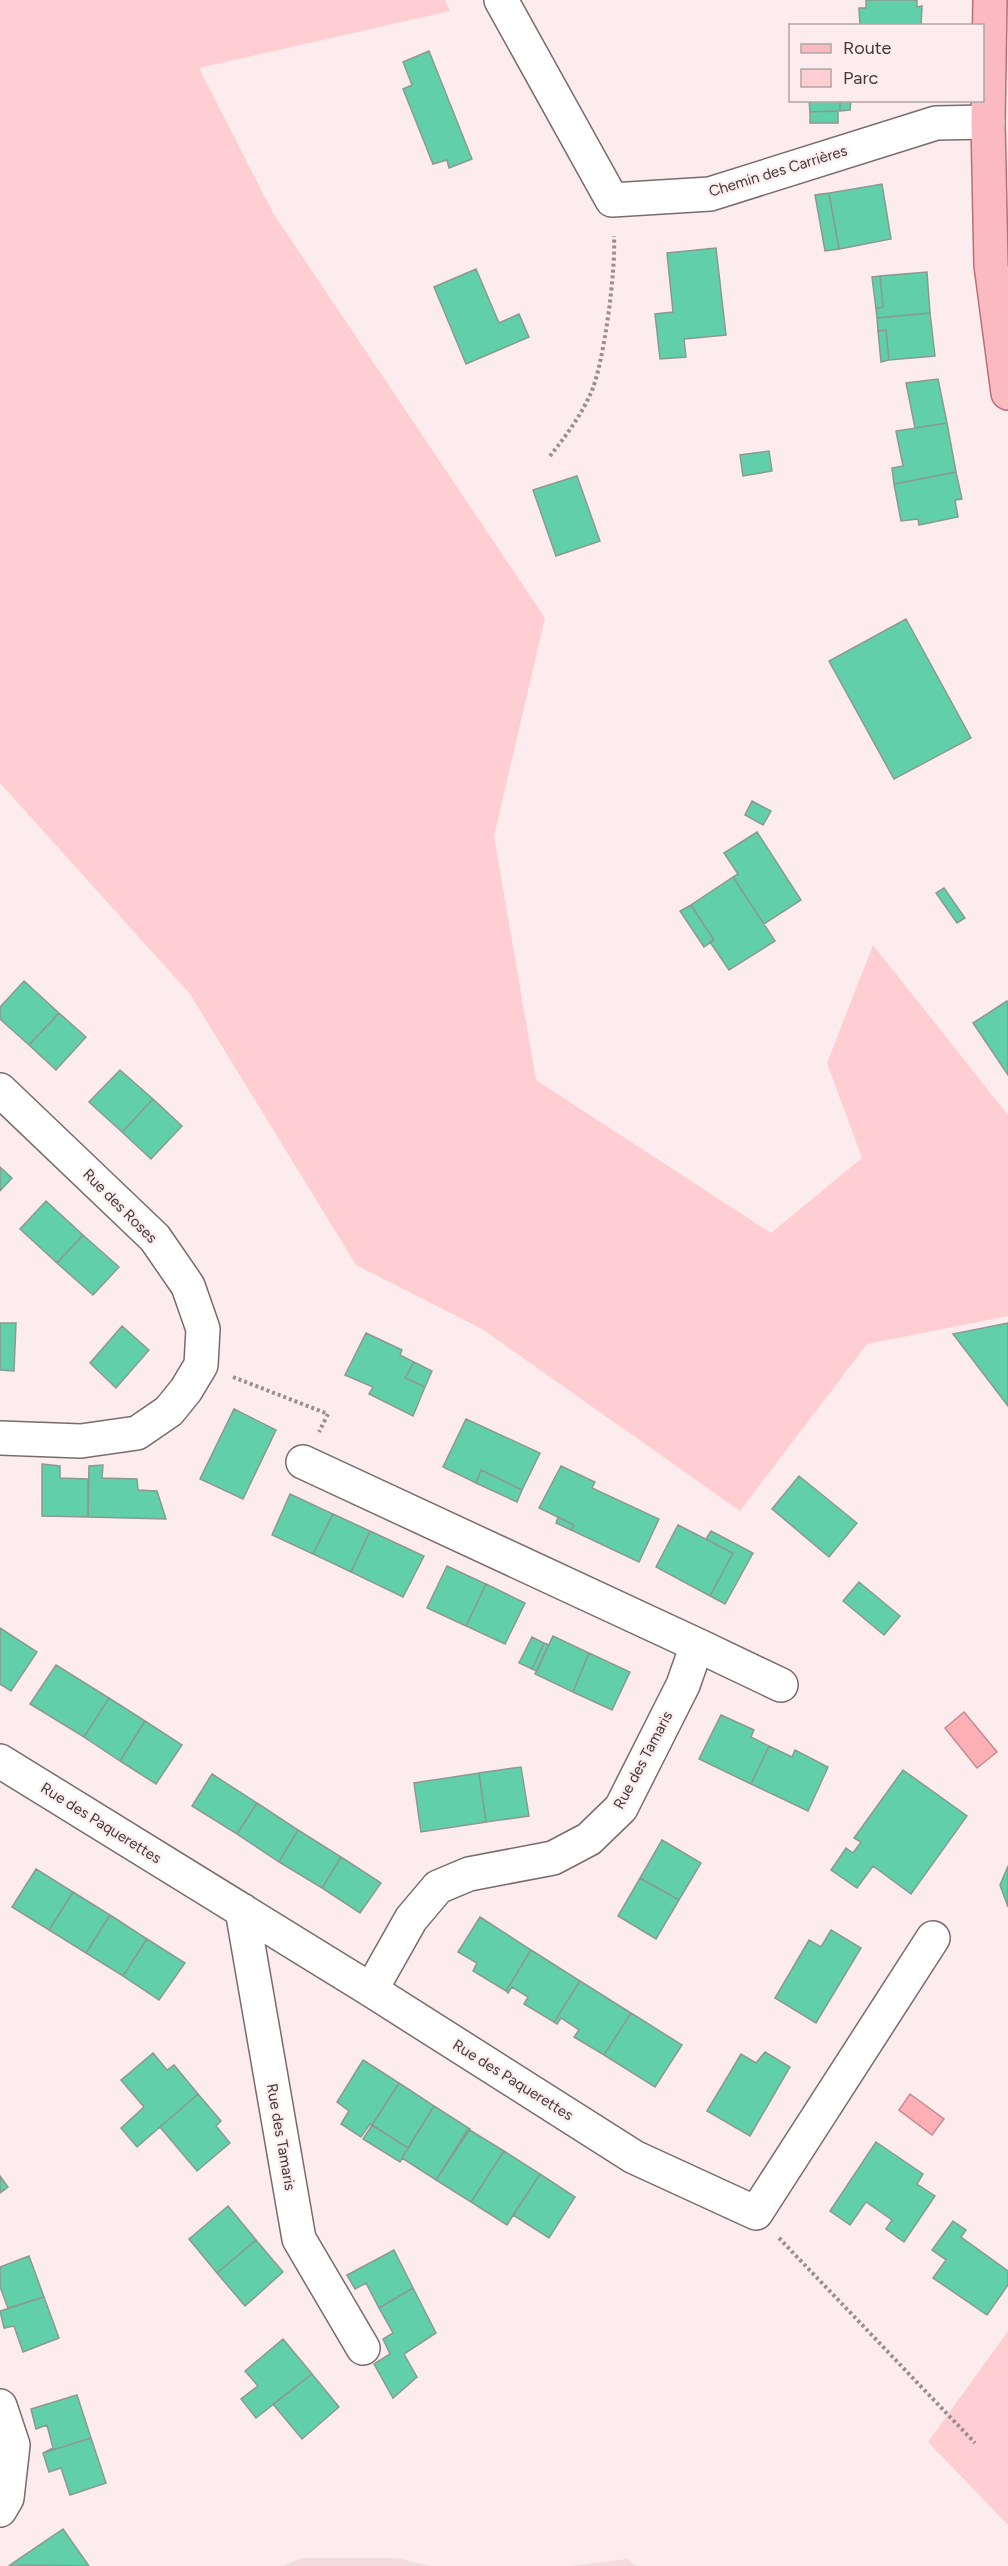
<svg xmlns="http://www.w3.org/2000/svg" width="1008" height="2566" viewBox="0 0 1008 2566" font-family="Figtree,sans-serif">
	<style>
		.built { fill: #f4dbdd }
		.green { fill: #feced2 }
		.water { fill: #fdafb6; stroke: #c48c91; stroke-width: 1.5 }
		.building { fill: #61cfaa; stroke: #8b9993; stroke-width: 1.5 }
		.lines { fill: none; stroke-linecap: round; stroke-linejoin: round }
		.minor-casing { stroke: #796b6c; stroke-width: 36 }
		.major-casing { stroke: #b86f77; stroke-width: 36 }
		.path { stroke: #998d8e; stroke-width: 4; stroke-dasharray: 3 3; stroke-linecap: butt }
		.minor { stroke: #fff; stroke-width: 33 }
		.major { stroke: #fbbac1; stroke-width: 33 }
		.labels { text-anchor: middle; stroke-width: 4.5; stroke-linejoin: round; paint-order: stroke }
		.street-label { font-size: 15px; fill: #403a3a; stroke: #fdeced }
	</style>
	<rect width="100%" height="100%" fill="#fdeced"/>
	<path class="built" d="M301,2558H396L431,2566H283Z
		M627,2559L636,2566H571Z"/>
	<path class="green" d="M0,0H445L450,11L199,68L273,213L545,618L494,836L536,1080L771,1233L862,1158L827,1063L873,945L1008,1115V1316L867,1344L740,1511L482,1329L356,1265L190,994L0,783Z
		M1008,2331V2525L928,2442Z"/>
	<path class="water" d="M964,1712L997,1752L977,1768L945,1728Z
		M910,2094L944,2119L932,2135L899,2110Z"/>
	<path class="building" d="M866,0H917V7L922,6L921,26H860L859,8H866Z
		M429,51L472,159L449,168L447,160L433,164L403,89L412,85L403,62Z
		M809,100H840V111L810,112Z
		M840,100H851L850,110L840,111Z
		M838,111V123H810V112Z
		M882,184L891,239L839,249L829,193Z
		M829,193L839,249L825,251L815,195Z
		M716,248L726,335L684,339L686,357L660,359L655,314L673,312L667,253Z
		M476,269L499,323L519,314L529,337L466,364L434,287Z
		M927,272L930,313L877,318L876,309L883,307L880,276Z
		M880,276L883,307L876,309L872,277Z
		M930,313L935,356L889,360L886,330L878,331L877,318Z
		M886,330L889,360L881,362L878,331Z
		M938,379L947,423L915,428L906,383Z
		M947,423L956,472L894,484L892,468L903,466L896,431Z
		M769,451L772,471L743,476L740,455Z
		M956,472L962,499L955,500L958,517L919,525L918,519L901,521L894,484Z
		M577,476L600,541L556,556L533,490Z
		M906,619L971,738L894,779L829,661Z
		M752,801L771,811L763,825L745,815Z
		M757,832L801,900L764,924L733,877L738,874L724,853Z
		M733,877L775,941L729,970L710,942L714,940L691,905Z
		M944,888L965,918L957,923L936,893Z
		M691,905L714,940L704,947L680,911Z
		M24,981L59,1013L29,1045L0,1019V1007Z
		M1007,1001L1008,1002V1075L973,1023Z
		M59,1013L86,1037L56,1070L29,1045Z
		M120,1070L153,1099L122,1132L89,1102Z
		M153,1099L182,1126L151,1159L122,1132Z
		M0,1167L12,1178L0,1191Z
		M46,1201L83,1235L57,1263L20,1229Z
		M83,1235L119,1267L93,1295L57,1263Z
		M0,1323H16L14,1371L0,1370Z
		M1008,1323V1406L953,1334Z
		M122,1326L149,1350L116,1388L90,1363Z
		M366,1333L402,1350L400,1355L414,1362L405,1378L425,1387L413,1416L369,1394L373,1387L345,1375Z
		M414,1362L432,1371L425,1387L405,1378Z
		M234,1409L276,1430L243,1499L200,1479Z
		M466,1419L540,1453L522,1490L481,1470L476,1483L443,1467Z
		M42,1464L60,1466V1478L88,1479V1517L42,1516Z
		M103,1465L102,1478L137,1479L138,1490L157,1491L166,1519L88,1517L89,1466Z
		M561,1466L595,1482L592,1488L659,1519L639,1562L571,1530L574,1525L539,1508Z
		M481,1470L522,1490L517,1502L476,1483Z
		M799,1476L857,1523L829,1557L772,1509Z
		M290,1494L333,1514L313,1554L272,1535Z
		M333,1514L370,1531L351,1572L313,1554Z
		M558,1517L574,1525L571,1530L556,1523Z
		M678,1525L733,1553L710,1596L656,1567Z
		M370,1531L424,1556L403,1597L351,1572Z
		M711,1531L753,1553L725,1604L710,1596L733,1553L706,1539Z
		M447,1566L486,1584L466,1626L427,1608Z
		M859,1582L900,1616L884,1635L843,1601Z
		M486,1584L525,1603L505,1644L466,1626Z
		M0,1628L37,1652L11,1691L0,1684Z
		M553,1636L589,1653L573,1692L535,1674Z
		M532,1637L544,1643L532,1669L519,1663Z
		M544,1643L549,1645L537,1671L532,1669Z
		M589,1653L630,1672L612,1710L573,1692Z
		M56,1665L109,1698L84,1737L30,1704Z
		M109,1698L145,1721L120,1761L84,1737Z
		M721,1715L754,1730L751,1737L769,1746L751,1784L699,1759Z
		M145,1721L182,1745L156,1784L120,1761Z
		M769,1746L792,1757L795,1750L828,1767L808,1811L751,1784Z
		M521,1767L529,1816L486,1822L479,1773Z
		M903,1770L967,1816L911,1894L873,1866L857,1888L831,1870L846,1848L853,1853L861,1842L854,1838Z
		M479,1773L486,1822L421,1832L414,1783Z
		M212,1774L257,1803L237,1834L192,1806Z
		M257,1803L298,1830L279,1862L237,1834Z
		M298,1830L341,1857L322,1888L279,1862Z
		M662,1840L701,1863L679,1900L640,1878Z
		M341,1857L381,1883L360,1913L322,1888Z
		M1008,1866V1907L1000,1885Z
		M36,1869L73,1892L49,1930L12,1907Z
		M640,1878L679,1900L656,1939L618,1916Z
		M73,1892L110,1915L86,1953L49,1930Z
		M110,1915L147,1939L123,1976L86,1953Z
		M480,1917L531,1950L506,1991L473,1971L477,1963L458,1952Z
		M831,1930L861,1948L816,2023L775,1998L809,1940L821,1947Z
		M147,1939L185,1963L159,2000L123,1976Z
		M531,1950L580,1981L554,2022L524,2004L528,1997L512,1987L508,1993L506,1991Z
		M580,1981L631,2013L604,2055L574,2037L579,2030L561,2018L557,2024L554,2022Z
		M631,2013L682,2045L655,2087L604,2055Z
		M765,2052L790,2067L750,2136L707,2111L741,2054L756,2063Z
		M153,2053L167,2070L174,2065L198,2094L137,2147L121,2128L144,2107L121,2080Z
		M363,2060L399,2083L372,2125L370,2124L361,2137L341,2124L349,2111L337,2102Z
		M399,2083L434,2106L408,2148L372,2125Z
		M198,2094L221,2121L216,2126L230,2143L197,2171L160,2127Z
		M434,2106L470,2129L436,2180L402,2158Z
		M372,2125L408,2148L400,2162L363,2139Z
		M468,2129L504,2151L471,2202L436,2180Z
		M876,2142L923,2174L917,2184L935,2196L904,2242L886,2229L892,2220L866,2202L850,2225L830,2211Z
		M504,2151L540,2174L507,2225L471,2202Z
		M540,2174L575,2197L549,2238L513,2215Z
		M0,2176L8,2187L0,2193Z
		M228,2206L256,2240L217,2273L189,2239Z
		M953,2221L966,2230L961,2237L1008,2271V2285L987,2315L933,2278L946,2260L932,2250Z
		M256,2240L283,2272L245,2306L217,2273Z
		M394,2250L413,2288L379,2308L366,2283L355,2289L347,2275Z
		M29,2256L44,2297L8,2308L0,2287V2267Z
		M413,2288L436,2333L404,2354L417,2377L393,2398L374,2364L390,2354L383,2339L393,2333L379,2308Z
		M44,2297L59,2338L23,2352L14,2326L4,2328L0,2311Z
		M283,2339L312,2374L256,2418L241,2399L258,2386L245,2371Z
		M312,2374L339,2407L302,2439L273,2404Z
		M77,2395L91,2438L43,2453L53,2448L47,2425L36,2429L31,2409Z
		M91,2438L106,2483L70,2495L61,2468L49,2472L43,2453Z
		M63,2529L89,2566L10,2565Z"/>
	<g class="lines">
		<defs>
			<path id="minor" d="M501,0L612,200L710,194L936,123L988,122
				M0,1090L155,1238L188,1286L203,1329L201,1365L186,1390L169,1411L137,1433L81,1441L0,1438
				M303,1462L697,1645L683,1685L621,1808L589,1839L553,1858L469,1874L438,1887L411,1919L371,1990
				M697,1645L781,1685
				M0,1761L371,1990L634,2157L756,2213L933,1938
				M242,1910L299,2239L363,2348
				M0,2406L13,2445L7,2498L0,2510"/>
			<path id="major" d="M990,0L988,122L991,265L1008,393"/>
		</defs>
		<use href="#minor" class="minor-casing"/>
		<use href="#major" class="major-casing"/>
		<path class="path" d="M550,456C565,437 580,417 590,395C604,366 616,269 614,236
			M233,1377L328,1414L319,1432
			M779,2238L975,2443"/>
		<use href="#minor" class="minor"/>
		<use href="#major" class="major"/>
	</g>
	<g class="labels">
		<g class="street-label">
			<text transform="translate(778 171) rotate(-17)" y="5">Chemin des Carrières</text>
			<text transform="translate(120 1206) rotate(45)" y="5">Rue des Roses</text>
			<text transform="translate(643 1760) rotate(-62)" y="5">Rue des Tamaris</text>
			<text transform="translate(101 1823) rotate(32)" y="5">Rue des Paquerettes</text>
			<text transform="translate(513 2080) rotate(32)" y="5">Rue des Paquerettes</text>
			<text transform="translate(281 2137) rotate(80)" y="5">Rue des Tamaris</text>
		</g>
	</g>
	<rect x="789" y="24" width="195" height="78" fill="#fdeced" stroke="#b1a5a5" stroke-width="1.5"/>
	<rect x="801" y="44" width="30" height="9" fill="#fbbac1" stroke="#b1a5a5" stroke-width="1.5"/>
	<text x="843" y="54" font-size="18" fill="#403a3a">Route</text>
	<rect x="801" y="69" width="30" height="18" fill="#feced2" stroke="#b1a5a5" stroke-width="1.5"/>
	<text x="843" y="84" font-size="18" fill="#403a3a">Parc</text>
</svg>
